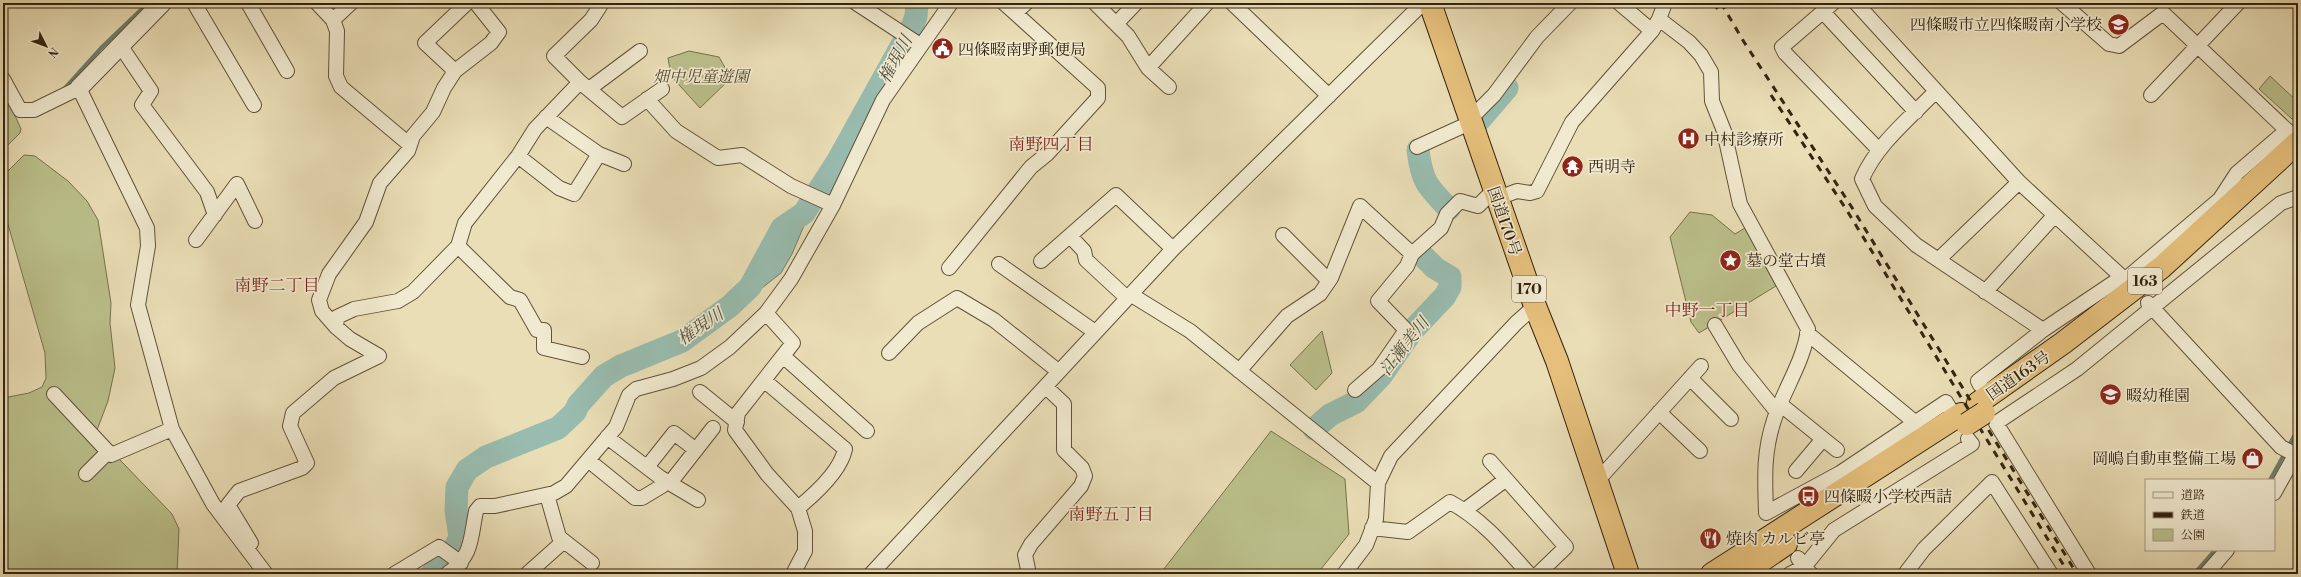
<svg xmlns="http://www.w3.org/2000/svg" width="2301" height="577" viewBox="0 0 2301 577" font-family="'Libre Bodoni','Noto Serif JP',serif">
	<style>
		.green { fill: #bbc08b; stroke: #77724d }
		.water { fill: #98bcaf; stroke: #707f6f }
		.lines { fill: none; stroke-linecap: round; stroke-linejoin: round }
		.stream { stroke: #707f6f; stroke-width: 4 }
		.river { stroke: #98bcaf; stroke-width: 23 }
		.minor-casing { stroke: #615239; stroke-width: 16 }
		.tertiary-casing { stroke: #615239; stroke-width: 20 }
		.trunk-casing { stroke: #33230f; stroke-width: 24 }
		.minor { stroke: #f1ead0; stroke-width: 14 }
		.tertiary { stroke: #f1ead0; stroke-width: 18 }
		.trunk { stroke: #e5bf7b; stroke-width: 22 }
		.rail { stroke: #33230f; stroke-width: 3; stroke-dasharray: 7 7; stroke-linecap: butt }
		.trunk-bridge-casing { stroke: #33230f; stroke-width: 24; stroke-linecap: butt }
		.trunk-bridge { stroke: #e5bf7b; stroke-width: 22 }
		.labels { text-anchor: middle; stroke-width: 3.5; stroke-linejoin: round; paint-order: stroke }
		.shield { fill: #f1ead0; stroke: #6c5f49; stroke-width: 1 }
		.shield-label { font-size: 15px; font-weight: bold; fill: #33230f }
		.poi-label { font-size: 16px; fill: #33230f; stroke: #f1ead0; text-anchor: start }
		.park-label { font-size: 16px; font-style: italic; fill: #554a2e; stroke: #f1ead0 }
		.street-label { font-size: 16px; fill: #33230f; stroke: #f1ead0 }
		.water-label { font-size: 17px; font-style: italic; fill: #51513f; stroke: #f1ead0 }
		.neighbourhood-label { font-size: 17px; fill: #7a1f14; stroke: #f1ead0 }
	</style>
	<rect width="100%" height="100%" fill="#eadeb6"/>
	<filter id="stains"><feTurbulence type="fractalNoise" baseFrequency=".005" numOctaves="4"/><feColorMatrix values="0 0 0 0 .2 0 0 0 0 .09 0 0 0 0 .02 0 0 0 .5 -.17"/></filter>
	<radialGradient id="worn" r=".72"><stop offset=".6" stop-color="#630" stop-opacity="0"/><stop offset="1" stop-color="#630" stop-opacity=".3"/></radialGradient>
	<path class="green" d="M689,51L719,57L731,78L700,108L671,76L668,58Z
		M2270,76L2298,102V118L2292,119L2259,89Z
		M3,89L21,129L20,133L3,150Z
		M24,155L35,156L68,181L87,201L98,220L111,303L110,323L115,368L108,401L97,430V436L172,514L179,529L177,574H3V398L29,393L42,387L46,378L45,353L3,207V176Z
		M1690,212L1712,215L1735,234L1745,228L1776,286L1699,333L1691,322L1670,237Z
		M1322,331L1332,373L1316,390L1290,365Z
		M1271,431L1345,479L1349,534L1317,574H1160Z"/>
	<path class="water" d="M797,215L806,221L792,254L781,273L757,292L746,286L783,222Z"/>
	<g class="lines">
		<path class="stream" d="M64,89L101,48L148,3
			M2270,480L2298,429
			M2194,574L2215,550"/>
		<path class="river" d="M1477,123L1507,88
			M1418,150C1422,182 1427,186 1449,209
			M1314,429L1330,415L1356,402L1381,376L1412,331L1445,296L1450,287V277L1435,268L1419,252
			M432,574L448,562L460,537L456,510L457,487L467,470L486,457L558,428L575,412L578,405L604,376L621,366L682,341L730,306L750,287L782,228L804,213L837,162L913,25L916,16L917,3"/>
		<defs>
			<path id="minor" d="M194,3L254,105
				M248,3L287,71
				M317,3L333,20L337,31L336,76L341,87L410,145
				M856,3L920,45
				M1095,3L1128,36L1148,68L1169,87
				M1232,3L1329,96
				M1619,3L1652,31L1659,19L1689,42L1701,55L1711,72L1712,101L1724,131L1740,204L1808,329C1804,361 1784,389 1774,420C1763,454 1765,479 1766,513L1840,473L1849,488
				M1833,3L1782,47L1785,53L1879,150
				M1856,3L2019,182L2122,277
				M2062,3L2109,44L2119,46L2163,13L2294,137
				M1823,12L1916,112
				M1015,13L1026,3
				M1659,19L1665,3
				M333,20L351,3
				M1116,24L1136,3
				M120,45L151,91L142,105L207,192L215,215
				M1148,68L1207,3
				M455,71L425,43L467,3
				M3,79L20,110H34L79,88L147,228L148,246L138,305L172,429L213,504L266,574
				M580,82L622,117L662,89
				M589,89L640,51
				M1936,91C1910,118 1877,144 1862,179L1875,206L1916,245L2043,330
				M2151,95L2238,3
				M647,99L676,131L718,158L742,155L791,186L833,205
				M546,117L599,154L624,164
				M1470,119L1494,95L1537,37L1570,3
				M1417,147L1472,122
				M518,156L559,188L574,194L599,154
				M1498,198L1517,191L1530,193L1537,191L1572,122L1652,31
				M1283,235L1329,281
				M1070,236L1084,251L1086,260L1127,298
				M196,240L237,184L255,221
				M458,246L510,297L520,300L537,330H544V348L582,357
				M1938,260L2019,182
				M1041,261L1116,195L1173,249
				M999,264L1095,332
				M949,268L1031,167L1047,154L1098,98V88L1004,3
				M1985,292L2054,216
				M1130,294L1190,331L1378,483
				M2148,303L2281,447L2296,455
				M766,313L793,343L738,413L735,430L767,474L798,508L805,531V551L793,574
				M1715,325L1739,365L1777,412
				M336,327L322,311L319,300L329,274L366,222L380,183L408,151L413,136L433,112L444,88L455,71L491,43L499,32L476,3
				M1807,333L1917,424
				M889,353L918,323L957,298L994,320L1058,371
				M379,356L350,339L336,327L337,317L354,309L398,301L413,292L458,246L465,223L518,156L535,129L580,82L554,56L591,20L600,6L599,3
				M783,356L867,431
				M1239,371L1287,316L1320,294L1331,278L1360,206L1412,254
				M1690,378L1731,419
				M765,381L845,449C841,470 815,494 798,508
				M1980,385L1978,381L2043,330L2122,277H2128L2220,199L2237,173L2287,130
				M1355,390L1379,369L1406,330L1378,301L1407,266L1412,254L1441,228L1447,214L1460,201L1478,206L1495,189
				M700,392L737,422
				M54,394L111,455L172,429
				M1780,404L1837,450
				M1659,412L1700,451
				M607,437L661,478L698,500
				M588,460L635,498H642L662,486
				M1490,461L1566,547L1538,574
				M647,467L674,433L696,450
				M1796,471L1823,439
				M1840,473L1946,402L1949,407
				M86,474L108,452
				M1598,480L1701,366
				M670,483L713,428
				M2274,493L2298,450
				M547,495L559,537L592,563
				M1465,510L1505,480
				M1372,528L1408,532L1450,502C1482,519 1505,547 1529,574
				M251,543L228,505L239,491L302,468L307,463L290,426L293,413L334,378L379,356
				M1798,558L1804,567L1834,530L1972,444L1968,439
				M394,574L439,547L461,563
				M447,574C473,555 470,541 476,511L480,506H495L554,493L566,486L616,427L629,395L636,389L673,379L701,368L730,347L766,313L791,279L833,205L883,100L951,3
				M527,574L564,541
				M871,574L1173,249L1423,3
				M1029,574L1025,555L1031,544L1081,486L1085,476L1082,468L1064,450V404L1046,387
				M1344,574L1366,545L1376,519L1378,483L1391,456L1516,323L1535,306
				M1790,574L1804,567L1811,574
				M1905,574L1924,549L1992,482L2051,574
				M2089,574L1996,423L2077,369L2281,203L2298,197
				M2206,574L2227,550"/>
			<path id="tertiary" d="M79,88L162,3"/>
			<path id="trunk" d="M1430,3L1535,306L1557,361L1628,574
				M1978,403L2063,343L2162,267L2298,142
				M1712,574L1961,414
				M1742,574L1786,544"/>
		</defs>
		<use href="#minor" class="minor-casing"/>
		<use href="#tertiary" class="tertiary-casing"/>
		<use href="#trunk" class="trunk-casing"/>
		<use href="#minor" class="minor"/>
		<use href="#tertiary" class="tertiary"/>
		<use href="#trunk" class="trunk"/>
		<path class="rail" d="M1714,3L1721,15
			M1721,3L1744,42L1851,206L2077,574
			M1771,95L1846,209L2069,574"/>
		<defs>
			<path id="trunk-bridge" d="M1967,424L1984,413"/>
		</defs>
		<use href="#trunk-bridge" class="trunk-bridge-casing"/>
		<use href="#trunk-bridge" class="trunk-bridge"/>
	</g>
	<defs>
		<symbol id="school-disc" viewBox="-11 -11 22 22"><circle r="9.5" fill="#8f2418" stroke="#f1ead0"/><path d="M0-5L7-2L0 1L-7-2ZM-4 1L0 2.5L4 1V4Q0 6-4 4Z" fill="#fff"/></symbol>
		<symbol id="civic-disc" viewBox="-11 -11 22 22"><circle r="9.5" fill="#8f2418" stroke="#f1ead0"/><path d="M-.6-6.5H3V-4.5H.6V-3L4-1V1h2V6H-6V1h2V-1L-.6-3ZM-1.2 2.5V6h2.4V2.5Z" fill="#fff"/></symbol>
		<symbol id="hospital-disc" viewBox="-11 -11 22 22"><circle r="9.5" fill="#8f2418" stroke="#f1ead0"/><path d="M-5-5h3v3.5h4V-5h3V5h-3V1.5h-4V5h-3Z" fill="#fff"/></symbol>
		<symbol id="temple-disc" viewBox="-11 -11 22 22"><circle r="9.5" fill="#8f2418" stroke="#f1ead0"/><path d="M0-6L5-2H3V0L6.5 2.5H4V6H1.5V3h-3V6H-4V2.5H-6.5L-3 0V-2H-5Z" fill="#fff"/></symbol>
		<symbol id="sight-disc" viewBox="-11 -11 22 22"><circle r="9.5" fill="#8f2418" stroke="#f1ead0"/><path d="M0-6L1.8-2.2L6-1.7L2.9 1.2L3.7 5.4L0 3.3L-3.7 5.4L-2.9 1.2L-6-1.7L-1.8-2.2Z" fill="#fff"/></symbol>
		<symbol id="shop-disc" viewBox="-11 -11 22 22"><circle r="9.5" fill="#8f2418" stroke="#f1ead0"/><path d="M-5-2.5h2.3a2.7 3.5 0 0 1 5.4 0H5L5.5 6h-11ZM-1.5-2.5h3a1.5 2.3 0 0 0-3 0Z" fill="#fff"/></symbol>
		<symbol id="bus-disc" viewBox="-11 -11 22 22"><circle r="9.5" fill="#8f2418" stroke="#f1ead0"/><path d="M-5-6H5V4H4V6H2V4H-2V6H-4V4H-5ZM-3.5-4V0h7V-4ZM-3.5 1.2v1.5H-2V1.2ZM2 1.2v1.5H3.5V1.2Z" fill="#fff"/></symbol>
		<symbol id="restaurant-disc" viewBox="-11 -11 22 22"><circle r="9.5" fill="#8f2418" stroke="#f1ead0"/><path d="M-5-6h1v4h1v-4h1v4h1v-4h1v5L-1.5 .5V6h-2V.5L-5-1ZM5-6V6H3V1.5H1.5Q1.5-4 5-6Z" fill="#fff"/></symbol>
	</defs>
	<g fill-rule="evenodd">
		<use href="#school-disc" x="2106" y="12" width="25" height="25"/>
		<use href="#civic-disc" x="930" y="36" width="25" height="25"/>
		<use href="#hospital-disc" x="1676" y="126" width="25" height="25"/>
		<use href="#temple-disc" x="1560" y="154" width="25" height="25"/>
		<use href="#sight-disc" x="1718" y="248" width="25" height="25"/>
		<use href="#school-disc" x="2098" y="382" width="25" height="25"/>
		<use href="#shop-disc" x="2240" y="446" width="25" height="25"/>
		<use href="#bus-disc" x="1796" y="484" width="25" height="25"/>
		<use href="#restaurant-disc" x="1698" y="526" width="25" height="25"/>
	</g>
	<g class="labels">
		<g class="shield">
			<rect x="2128" y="268" width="34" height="26" rx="3"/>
			<rect x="1512" y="276" width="34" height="26" rx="3"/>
		</g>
		<g class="shield-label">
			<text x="2145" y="286">163</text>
			<text x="1529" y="294">170</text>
		</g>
		<g class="poi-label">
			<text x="2102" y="30" text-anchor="end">四條畷市立四條畷南小学校</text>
			<text x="958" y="55">四條畷南野郵便局</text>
			<text x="1704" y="145">中村診療所</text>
			<text x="1588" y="172">西明寺</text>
			<text x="1746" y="266">墓の堂古墳</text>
			<text x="2126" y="401">畷幼稚園</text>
			<text x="2236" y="464" text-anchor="end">岡嶋自動車整備工場</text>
			<text x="1824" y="502">四條畷小学校西詰</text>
			<text x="1726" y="544">焼肉 カルビ亭</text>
		</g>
		<g class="park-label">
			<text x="701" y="82">畑中児童遊園</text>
		</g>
		<g class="street-label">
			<text transform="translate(1505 221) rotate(71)" y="6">国道170号</text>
			<text transform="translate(2018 375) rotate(-35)" y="6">国道163号</text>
		</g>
		<g class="water-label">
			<text transform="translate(895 59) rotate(-61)" y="6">権現川</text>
			<text transform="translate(700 326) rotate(-34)" y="6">権現川</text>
			<text transform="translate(1404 346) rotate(-52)" y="6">江瀬美川</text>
		</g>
		<g class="neighbourhood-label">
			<text x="1051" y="150">南野四丁目</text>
			<text x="277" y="291">南野二丁目</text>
			<text x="1707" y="316">中野一丁目</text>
			<text x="1111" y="520">南野五丁目</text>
		</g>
	</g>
	<rect width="2301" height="577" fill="none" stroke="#eadeb6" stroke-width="16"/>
	<rect x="4" y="4" width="2293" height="569" fill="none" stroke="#33230f" stroke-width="2"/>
	<rect x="8" y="8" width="2285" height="561" fill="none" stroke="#33230f"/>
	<rect x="2145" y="479" width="130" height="72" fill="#f1ead0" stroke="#a59a83"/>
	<rect x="2153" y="492" width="20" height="6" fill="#f1ead0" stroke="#a59a83"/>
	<text x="2181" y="499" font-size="12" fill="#33230f">道路</text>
	<rect x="2153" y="512" width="20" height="6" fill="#33230f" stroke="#a59a83"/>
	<text x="2181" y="519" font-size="12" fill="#33230f">鉄道</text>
	<rect x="2153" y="529" width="20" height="12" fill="#bbc08b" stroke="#a59a83"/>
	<text x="2181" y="539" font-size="12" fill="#33230f">公園</text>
	<g transform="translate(46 46) rotate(132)" stroke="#f1ead0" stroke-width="3" paint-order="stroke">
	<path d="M0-3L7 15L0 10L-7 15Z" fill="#33230f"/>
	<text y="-6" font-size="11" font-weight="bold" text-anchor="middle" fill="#33230f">N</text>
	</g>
	<rect width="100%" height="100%" filter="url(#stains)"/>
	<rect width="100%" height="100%" fill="url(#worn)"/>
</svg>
